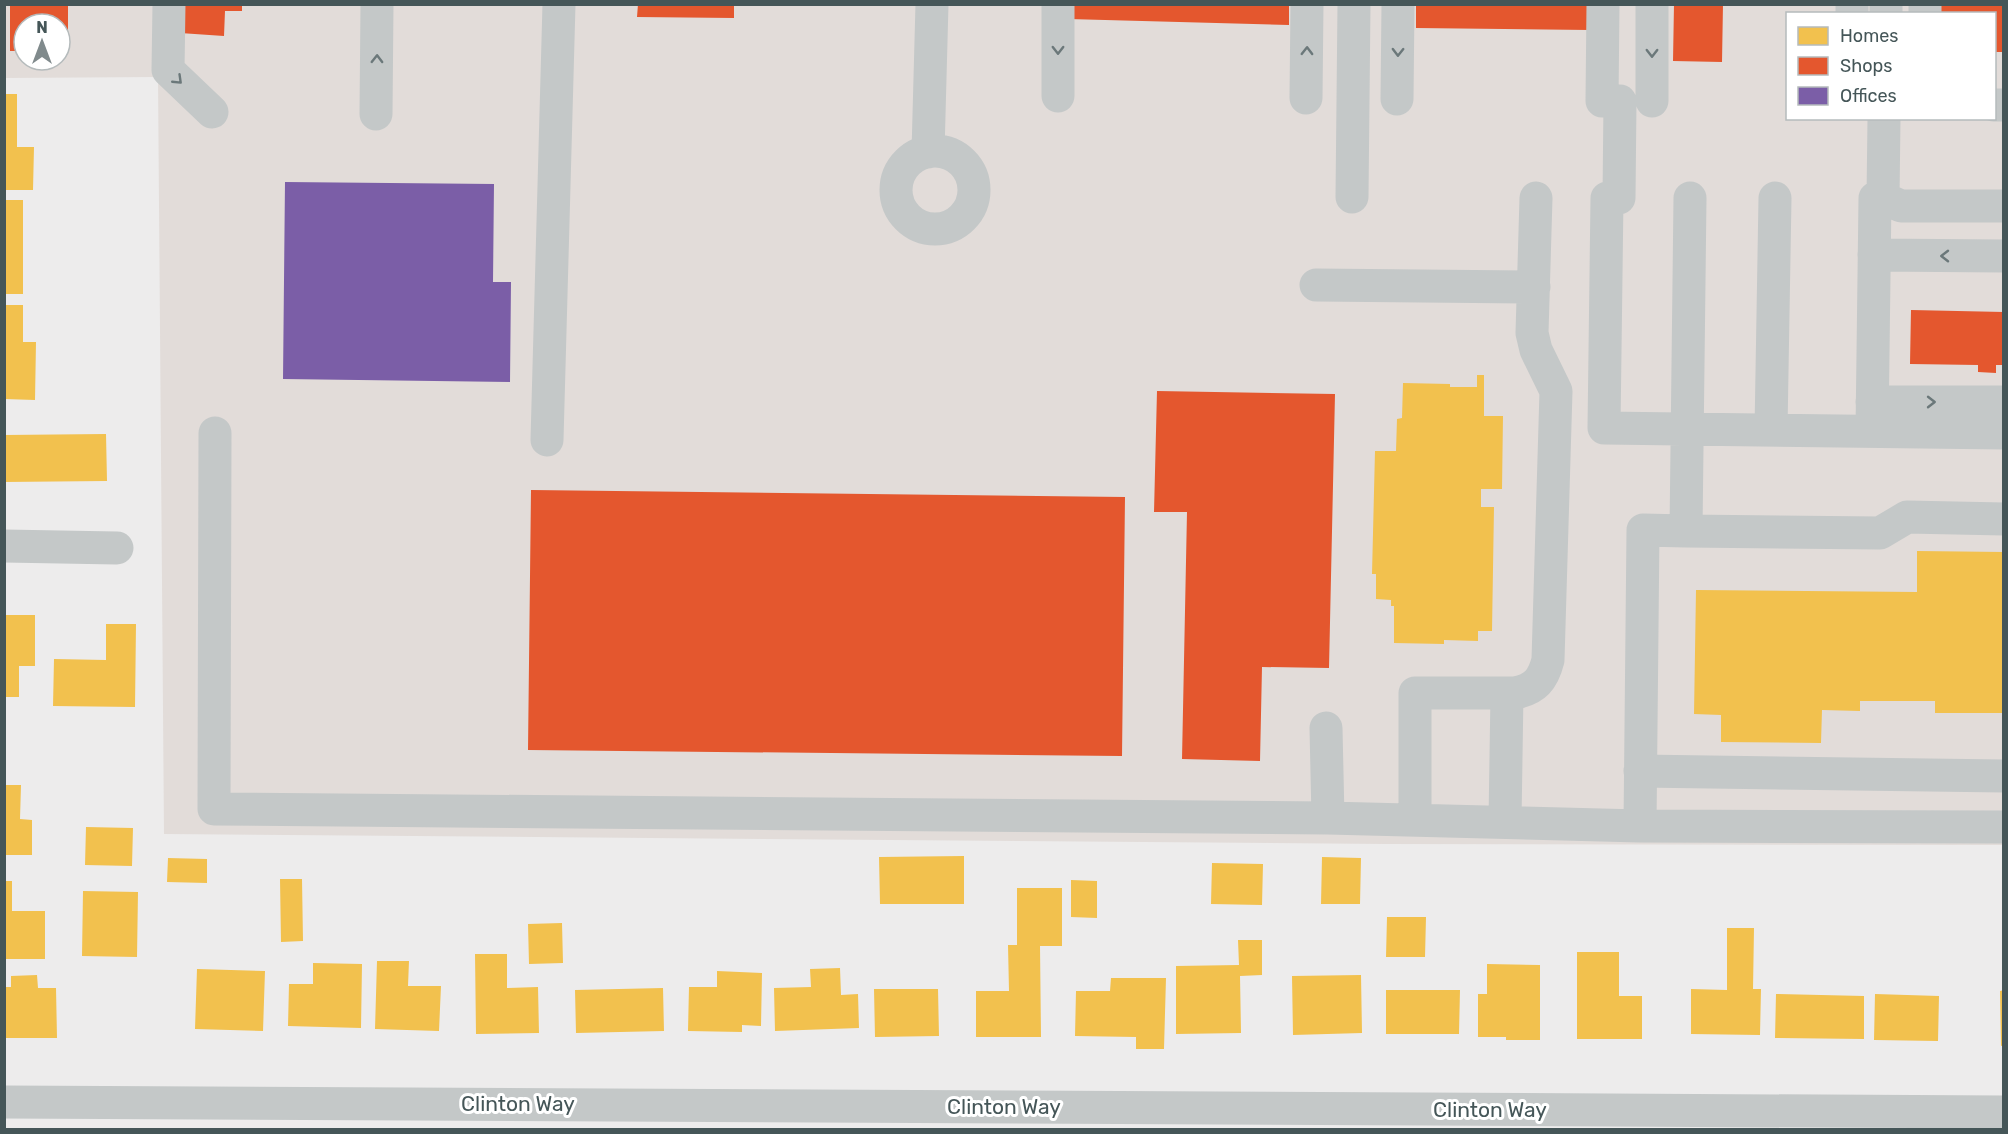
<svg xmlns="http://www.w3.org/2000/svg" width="2008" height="1134" viewBox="0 0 2008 1134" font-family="Rubik,sans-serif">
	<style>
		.commercial { fill: #e2dcd9; fill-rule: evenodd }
		.homes { fill: #f2c14e }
		.shops { fill: #e4572e }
		.offices { fill: #7b5ea7 }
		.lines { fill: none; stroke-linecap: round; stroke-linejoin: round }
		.minor { stroke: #c4c8c8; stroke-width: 33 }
		.oneway { stroke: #6b787a }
		.labels { text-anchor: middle; stroke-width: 6; stroke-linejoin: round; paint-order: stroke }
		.street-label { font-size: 21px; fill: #455658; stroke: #fff }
	</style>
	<rect width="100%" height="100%" fill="#edecec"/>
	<path class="commercial" d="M4,5H2003V845L1386,844L164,834L158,77L5,78ZM1788,14H1994V118H1788ZM24,24H60V60H24Z"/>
	<path class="homes" d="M4,94H17V147H34L33,190H4Z
		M4,200H23V294H4Z
		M4,305H23V342H36L35,400L4,399Z
		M1477,375H1484V416H1503L1502,489H1481V507H1494L1492,631H1478V641L1444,640V644L1394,643V606H1391V600L1376,599V574H1372L1375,451H1396L1397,419L1402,418L1403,383L1450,384V387H1477Z
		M106,434L107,481L4,482V435Z
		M1917,551L2004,552V713H1935V701H1860V711L1822,710L1821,743L1721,742V715L1694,714L1696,590L1917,592Z
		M4,615H35V666H19V697H4Z
		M106,624H136L135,707L53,706L54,659L106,660Z
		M4,785H21L20,819L32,820V855H4Z
		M86,827L133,828L132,866L85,865Z
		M964,856V904H880L879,857Z
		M1322,857L1361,858L1360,904H1321Z
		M168,858L207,859V883L167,882Z
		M1212,863L1263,864L1262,905L1211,904Z
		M280,879H302L303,941L281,942Z
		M1071,880L1097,881V918L1071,917Z
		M4,881H12V911H45V959H4Z
		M1017,888H1062V946H1040L1041,1037H976V991H1009L1008,945H1017Z
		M83,891L138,892L137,957L82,956Z
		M1387,917H1426L1425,957H1386Z
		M562,923L563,963L529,964L528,924Z
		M1727,928H1754L1753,989H1761L1760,1035L1691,1034V989L1727,990Z
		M1238,940H1262V975L1240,976L1241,1033L1176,1034V966L1239,965Z
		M1577,952H1619V996H1642V1039H1577Z
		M475,954H507V988L538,987L539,1033L476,1034Z
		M377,961H409L408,986H441L439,1031L375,1029Z
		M313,963L362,964L361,1028L288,1026L289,984H313Z
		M1487,964L1540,965V1040H1506V1037H1478V994H1487Z
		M840,968L841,995L858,994L859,1028L775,1031L774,988L811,987L810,969Z
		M197,969L265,971L263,1031L195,1029Z
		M717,971L762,973L761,1026L742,1025V1032L688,1031L689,987H717Z
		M37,975L38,988H56L57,1038H4V987H11V976Z
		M1361,975L1362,1033L1293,1035L1292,976Z
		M1111,978H1166L1164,1049H1136V1037L1075,1036L1076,991H1110Z
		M663,988L664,1031L576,1033L575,990Z
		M874,989H938L939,1036L875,1037Z
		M1386,990H1460L1459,1034H1386Z
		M2004,990V1045L2001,1046L2000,991Z
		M1776,994L1864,996V1039L1775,1038Z
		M1875,994L1939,996L1938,1041L1874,1040Z"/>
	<path class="shops" d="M10,4H68V50H60V24H24V51H10Z
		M182,4H242V11H225L224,36L180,33Z
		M638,4H734V18L637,17Z
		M1069,4H1289V25L1068,19Z
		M1416,4H1590V30L1416,28Z
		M1674,4H1723L1722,62L1673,61Z
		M1934,4H2004V52H1994V14H1933Z
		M1911,310L2004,312V365H1996V373L1978,372V365L1910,364Z
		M1157,391L1335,394L1329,668L1262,667L1260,761L1182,759L1187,512H1154Z
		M531,490L1125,497L1122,756L528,750Z"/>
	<path class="offices" d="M285,182L494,184L493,282H511L510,382L283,379Z"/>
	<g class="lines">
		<path class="minor" d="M169,4L168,70L212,112
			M1925,4V14
			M1852,14V4
			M1886,14V4
			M1058,96V4
			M1306,98L1307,4
			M1397,99L1398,4
			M1602,101L1603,4
			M1652,101V4
			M1994,105H2004
			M376,114L377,4
			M1884,118L1883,198L1901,206H2004
			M896 190a39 39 0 1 1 78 0a39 39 0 1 1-78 0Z
			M928,152L932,4
			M1352,197L1354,4
			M1607,198L1604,428L2004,433
			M1619,198L1620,101
			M1690,198L1686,531L1880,533L1907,517L2004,519
			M1874,255L2004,256
			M1316,285L1534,287
			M1872,402H2004
			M1771,430L1775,198
			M1872,431L1875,198
			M215,433L214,809L1328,818L1326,728
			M547,440L559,4
			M4,546L117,548
			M1640,771L2004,776
			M1328,818L1640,826L2004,827
			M1415,820V693H1515C1535,689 1543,680 1548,660L1556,391L1536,350L1532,333L1536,198
			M1505,822L1507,693
			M1640,826L1643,530L1686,531
			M4,1102L2004,1112"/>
	</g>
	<defs><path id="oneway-chevron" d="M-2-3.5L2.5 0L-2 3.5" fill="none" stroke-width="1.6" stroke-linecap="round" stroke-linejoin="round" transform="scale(1.5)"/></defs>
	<g class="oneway">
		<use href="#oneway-chevron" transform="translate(1058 50) rotate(90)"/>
		<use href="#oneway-chevron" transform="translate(1307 51) rotate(-89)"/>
		<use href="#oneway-chevron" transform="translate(1398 52) rotate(91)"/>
		<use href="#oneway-chevron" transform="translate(1652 53) rotate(90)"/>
		<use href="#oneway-chevron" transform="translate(377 59) rotate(-89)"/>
		<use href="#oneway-chevron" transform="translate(178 80) rotate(44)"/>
		<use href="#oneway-chevron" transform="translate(1945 256) rotate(-180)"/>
		<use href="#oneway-chevron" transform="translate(1931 402)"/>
	</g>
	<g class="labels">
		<g class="street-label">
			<text x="518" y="1111">Clinton Way</text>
			<text x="1004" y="1114">Clinton Way</text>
			<text x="1490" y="1117">Clinton Way</text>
		</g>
	</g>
	<rect width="2008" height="1134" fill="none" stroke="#455658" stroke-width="12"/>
	<rect x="1786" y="12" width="210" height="108" fill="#ffffff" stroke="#b5bbbc" stroke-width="1.5"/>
	<rect x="1798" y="27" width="30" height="18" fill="#f2c14e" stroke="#b5bbbc" stroke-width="1.5"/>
	<text x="1840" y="42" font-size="18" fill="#455658">Homes</text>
	<rect x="1798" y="57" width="30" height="18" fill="#e4572e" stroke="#b5bbbc" stroke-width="1.5"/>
	<text x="1840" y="72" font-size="18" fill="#455658">Shops</text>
	<rect x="1798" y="87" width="30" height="18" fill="#7b5ea7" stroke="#b5bbbc" stroke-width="1.5"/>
	<text x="1840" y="102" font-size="18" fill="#455658">Offices</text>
	<g transform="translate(42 42)"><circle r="28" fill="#ffffff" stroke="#b5bbbc" stroke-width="1.5"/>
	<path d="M0-4.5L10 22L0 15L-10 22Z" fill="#808a8c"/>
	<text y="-9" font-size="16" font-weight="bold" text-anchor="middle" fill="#455658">N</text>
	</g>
</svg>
